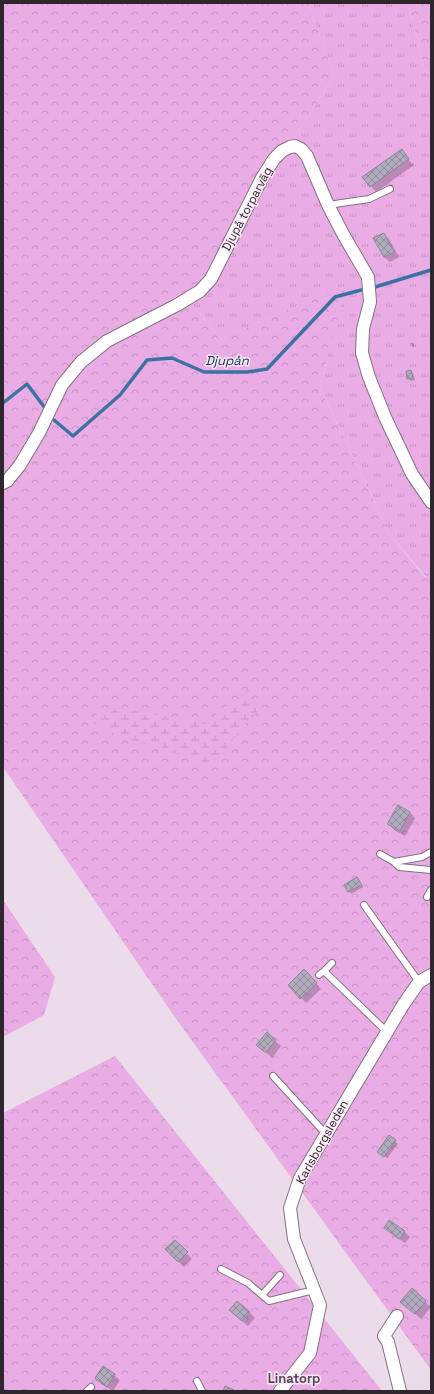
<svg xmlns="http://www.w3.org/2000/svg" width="434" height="1394" viewBox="0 0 434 1394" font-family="'Space Grotesk',sans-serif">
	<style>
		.grass { fill: url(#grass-tufts) }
		.forest { fill: url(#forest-crowns) }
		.wetland { fill: url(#wetland-marsh) }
		.shadow { fill: #0003 }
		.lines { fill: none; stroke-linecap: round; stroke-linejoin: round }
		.stream { stroke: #3c72a3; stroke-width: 3.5 }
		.building { fill: url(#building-cross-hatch); stroke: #8b8798 }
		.service-casing { stroke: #817380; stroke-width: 8 }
		.minor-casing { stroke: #817380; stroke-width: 14 }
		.service { stroke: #fff; stroke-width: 6 }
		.minor { stroke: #fff; stroke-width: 12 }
		.labels { text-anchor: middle; stroke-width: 3; stroke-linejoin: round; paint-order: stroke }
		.street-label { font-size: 12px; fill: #2d272d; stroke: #f9e9f7 }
		.water-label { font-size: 13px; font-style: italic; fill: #13344f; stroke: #f9e9f7 }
		.neighbourhood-label { font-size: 13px; font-weight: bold; fill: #534551; stroke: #f9e9f7 }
	</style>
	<defs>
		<pattern id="grass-tufts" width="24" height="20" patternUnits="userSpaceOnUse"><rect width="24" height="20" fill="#eaace4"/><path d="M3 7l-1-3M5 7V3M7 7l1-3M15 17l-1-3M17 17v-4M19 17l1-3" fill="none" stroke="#c994c4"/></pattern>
		<pattern id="forest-crowns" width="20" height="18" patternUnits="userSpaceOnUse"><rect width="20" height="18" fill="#eaace4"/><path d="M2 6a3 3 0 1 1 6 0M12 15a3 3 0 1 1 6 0" fill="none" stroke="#c994c4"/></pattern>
		<pattern id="wetland-marsh" width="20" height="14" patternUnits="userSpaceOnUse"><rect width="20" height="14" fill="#eaace4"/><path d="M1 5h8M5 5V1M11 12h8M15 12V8" fill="none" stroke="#c994c4"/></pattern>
		<pattern id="building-cross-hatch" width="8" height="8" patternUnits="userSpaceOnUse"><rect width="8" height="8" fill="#b0acbd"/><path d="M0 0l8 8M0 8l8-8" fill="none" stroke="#908c9a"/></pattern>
	</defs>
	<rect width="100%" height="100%" fill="#ecdcea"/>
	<path class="grass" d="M308,3H408L425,71L431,74V575L426,577L390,535L320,387L345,286L220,339L188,299L334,76Z"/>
	<path class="forest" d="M3,3H308L334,76L188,299L220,339L346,285L320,387L390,535L425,577L431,575V1370L174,1016L3,767Z
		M408,3H431V74L425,71Z
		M3,900L55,977L44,1015L3,1037Z
		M115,1056L382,1391H3V1113Z"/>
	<path class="wetland" d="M249,689L261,710L251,716L211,768L164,748L123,739L90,721L103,709L133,710L204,724Z"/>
	<path class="shadow" d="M402,150L406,155H405L412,164L413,163L414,165L376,192L371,186Z
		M384,234L389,239L399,257L390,262L384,257L375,239Z
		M410,343H413L415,347H413Z
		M411,371L413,373L415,380L411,381L408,378Z
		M410,812L415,818L405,836L394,830L389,824Z
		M357,879L363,887L351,894L345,885Z
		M304,971L321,989L306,1003L289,985Z
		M267,1034L281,1046L272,1058L258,1045Z
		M389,1137L398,1144L387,1158L381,1154Z
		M385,1228L404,1231L410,1237L405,1243L390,1233Z
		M175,1241L192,1259L184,1267L166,1249Z
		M412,1290L431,1307L421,1319L407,1307Z
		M249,1312L255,1318L248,1326L236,1316Z
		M103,1367L120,1380L113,1391L101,1384L96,1378Z"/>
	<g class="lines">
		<path class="stream" d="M375,287L431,270
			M3,403L27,384L45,408
			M54,420L73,436L120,395L147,360L172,358L204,372H247L267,369L335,297L361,290"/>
	</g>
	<path class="building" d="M402,149L409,159L370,187L362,177Z
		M384,233L394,252L384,257L373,238Z
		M411,370L413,378L407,379L406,371Z
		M398,805L410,812L400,831L387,824Z
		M357,877L362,885L348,892L344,885Z
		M304,969L317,983L300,999L288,985Z
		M267,1032L276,1040L266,1053L256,1045Z
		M389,1135L396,1140L384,1157L377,1152Z
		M389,1220L405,1231L400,1239L384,1228Z
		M175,1240L188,1252L178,1262L165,1249Z
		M412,1288L426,1301L415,1314L400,1302Z
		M237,1301L250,1312L242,1321L229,1310Z
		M103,1366L115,1374L107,1387L95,1378Z
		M225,1386L234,1390V1391H223Z"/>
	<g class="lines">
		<defs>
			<path id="service" d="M328,205L369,199L390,189
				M380,854L394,862L399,867L431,870
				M394,862L422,857L431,852
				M427,897L431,890
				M364,905L419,982
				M324,971L332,963
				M319,975L324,971L386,1031
				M273,1076L325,1133
				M221,1269L248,1283L269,1301L314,1290
				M262,1295L280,1275
				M197,1381L202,1391
				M87,1391L91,1387"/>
			<path id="minor" d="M3,483L7,481L20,465L39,433L62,385L81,362L107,341L177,305L200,291L211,279L262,178L274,159L282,151L290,147L295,146L301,149L307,156L328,205L343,234L368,277L370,302L363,329L362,353L369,377L385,417L412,474L431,502
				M397,1316L384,1336L388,1342L400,1391
				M280,1391L310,1353L320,1305L294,1239L290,1208L300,1178L403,1005L419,982L431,975"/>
		</defs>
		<use href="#service" class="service-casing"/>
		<use href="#minor" class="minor-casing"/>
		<use href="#service" class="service"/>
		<use href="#minor" class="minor"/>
	</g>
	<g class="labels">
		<g class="street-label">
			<text transform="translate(247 209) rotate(-62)" y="4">Djupå torparväg</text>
			<text transform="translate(322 1142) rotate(-61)" y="4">Karlsborgsleden</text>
		</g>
		<g class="water-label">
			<text x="227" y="365">Djupån</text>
		</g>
		<g class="neighbourhood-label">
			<text x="294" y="1383">Linatorp</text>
		</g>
	</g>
	<rect width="434" height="1394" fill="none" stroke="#2d272d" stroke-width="8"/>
</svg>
